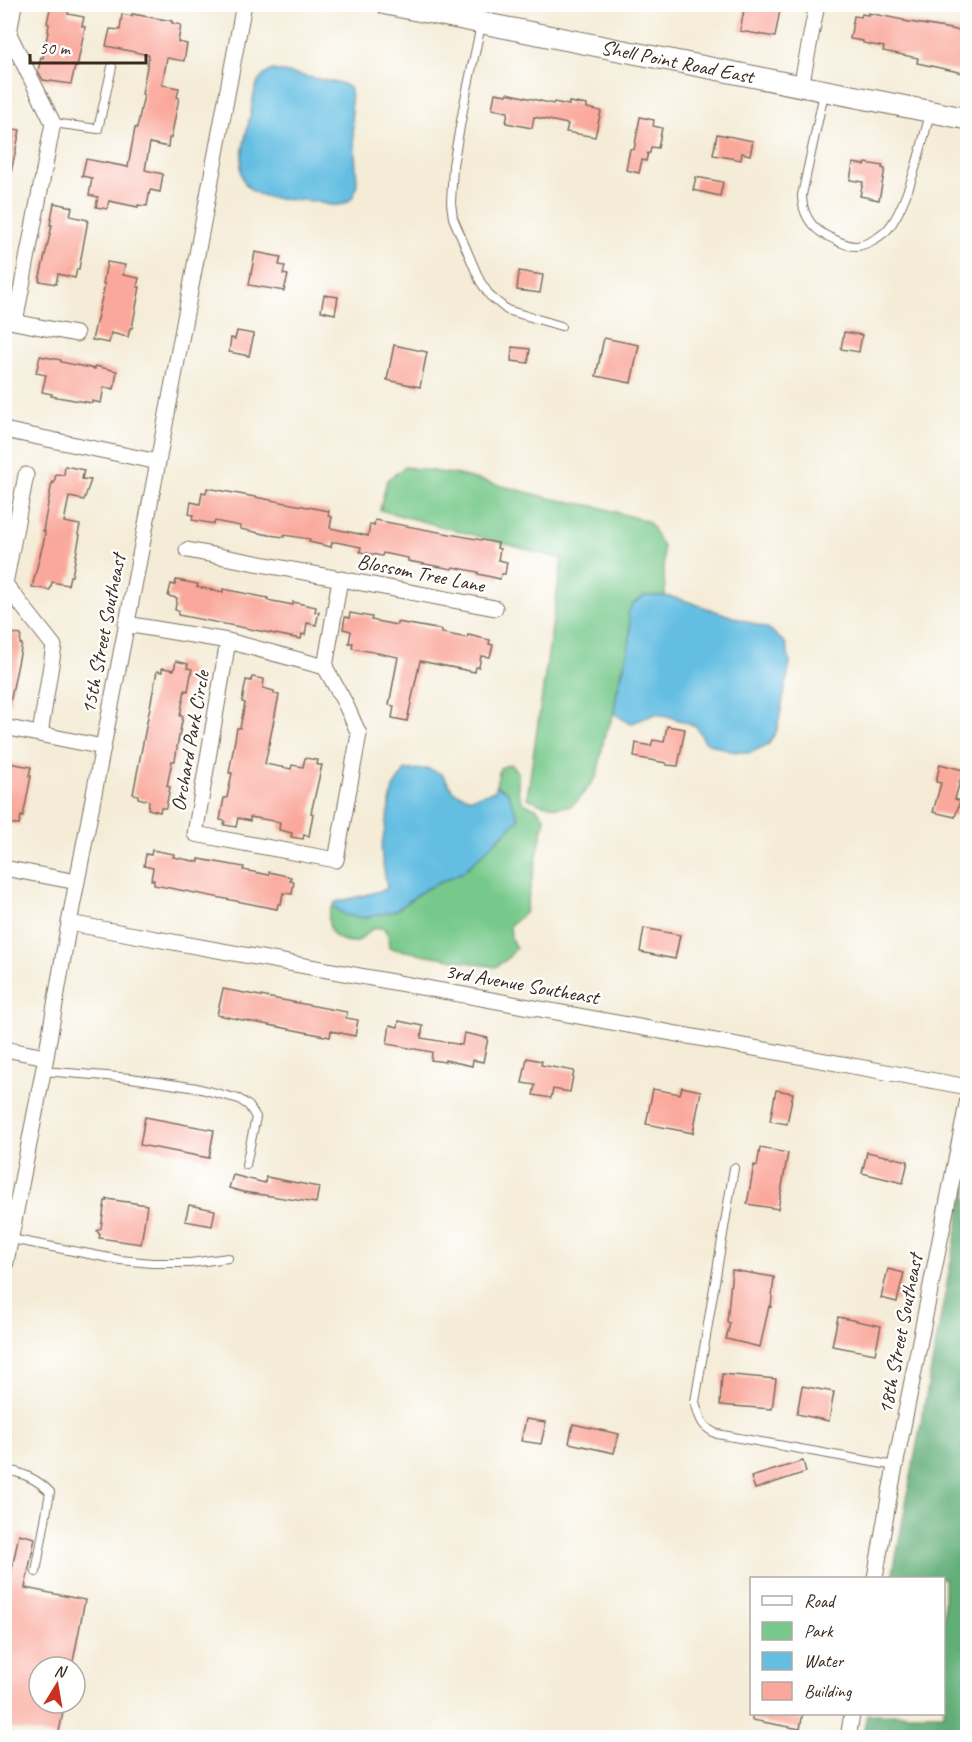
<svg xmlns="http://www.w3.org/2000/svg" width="972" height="1742" viewBox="0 0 972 1742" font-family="Caveat,sans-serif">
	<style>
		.green { fill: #77c98b; stroke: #597a54; stroke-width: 1.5 }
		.forest { fill: #61ad77; stroke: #4e6c4a; stroke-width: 1.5 }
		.water { fill: #64bee2; stroke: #507480; stroke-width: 1.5 }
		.building { fill: #faa89b }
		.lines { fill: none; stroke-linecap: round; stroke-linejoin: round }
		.lane-casing { stroke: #7c6e5f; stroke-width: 10 }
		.street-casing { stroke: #7c6e5f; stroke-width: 17 }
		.secondary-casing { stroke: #7c6e5f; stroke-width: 23 }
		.lane { stroke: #fff; stroke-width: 8 }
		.street { stroke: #fff; stroke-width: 15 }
		.secondary { stroke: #fff; stroke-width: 21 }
		.labels { text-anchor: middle; stroke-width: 4.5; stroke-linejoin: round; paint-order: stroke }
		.street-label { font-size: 21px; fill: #3b2a1e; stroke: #fff }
	</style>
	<rect width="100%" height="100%" fill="#fff"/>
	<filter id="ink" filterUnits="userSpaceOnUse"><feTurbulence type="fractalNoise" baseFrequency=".0167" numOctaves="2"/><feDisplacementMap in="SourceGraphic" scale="12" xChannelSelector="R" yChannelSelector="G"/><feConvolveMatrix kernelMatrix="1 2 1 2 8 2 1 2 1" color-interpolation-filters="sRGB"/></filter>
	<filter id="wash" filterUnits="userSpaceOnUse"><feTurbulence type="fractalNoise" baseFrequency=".008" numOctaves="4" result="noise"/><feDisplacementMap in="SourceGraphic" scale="24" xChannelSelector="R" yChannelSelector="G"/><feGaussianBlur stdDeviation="1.35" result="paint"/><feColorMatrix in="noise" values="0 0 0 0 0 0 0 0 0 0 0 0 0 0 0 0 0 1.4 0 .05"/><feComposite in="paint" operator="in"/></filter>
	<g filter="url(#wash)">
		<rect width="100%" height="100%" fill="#f4ecd7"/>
		<path class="green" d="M405,467L459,475L554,499L599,507L649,522L663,547L665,596H645L630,619V643L617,690L614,713L604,738L597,776L577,801L570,806L557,807L542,804L527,798L562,559L380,510L387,480Z
			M511,764L518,773V791L523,803L536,808L545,818L525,913L510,925L511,939L516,948L507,959L495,967L389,948L388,934L383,928L372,929L357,942C353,942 346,942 342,940C328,935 325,917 333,906L345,915L395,911L424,890L507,791L496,786L500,768Z"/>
		<path class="forest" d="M967,1176V1737H862L867,1714H944V1578H892Z"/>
		<path class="water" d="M273,70L343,84L350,89L357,182C356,192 353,201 343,204C330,208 323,202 311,201C290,198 250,204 242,176C238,163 248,127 251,112C254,93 254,78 273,70Z
			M645,596H665L680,599L769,629L786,644L790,663L777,730L769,744L750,753L730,751L705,742L696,726L667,716L655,714L630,724L614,713C615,680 638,645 628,613L633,604Z
			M429,769L442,774L454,792L471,798L495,791L496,786L507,791L519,819L463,872L424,890L395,911L364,918L345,915L333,906L336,902L366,895L387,889L381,850L393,788L405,770Z"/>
		<g id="blocks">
			<path class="building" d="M51,4H70L68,14L84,17L82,26L85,27L77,67H75L71,84L43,80L38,71L41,57L43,58L48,32L49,24L47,23Z
				M745,4L780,10L775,37L740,31Z
				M868,13L904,20V21L968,32V74L917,63L918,58L883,51L884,47L863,43V41L850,39L854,16L861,17L862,14L868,15Z
				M122,14L132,16V14L172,21V23L181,25L178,42L187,44L184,61L167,58L162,85L179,88L177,97L179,98L171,138H169L168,147L150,143L145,170L163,174L160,192L150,190L147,206L138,205V207L109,201L107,209L96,207L98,197L89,195L92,178L82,176L86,159L128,167L135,128H137L144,95L142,94L149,55L106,46L110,29L120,30Z
				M495,93L507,95V93L553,104L554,102L569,105V102L587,105V108L601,111L595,137L566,132L568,124L534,117L532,128L506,123L508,112L492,109Z
				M640,117L654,120L653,126L662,128L658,148L651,147L650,153H648L646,161L642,160L639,173L626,170L630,149L634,150Z
				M4,127L20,130L10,177L4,176Z
				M717,134L753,141L750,155L742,153L741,160L713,155Z
				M853,163L865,165L866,163L883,166L882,168L885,169L879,200L860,196L863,182L850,180Z
				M696,177L723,182L720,196L693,190Z
				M54,203L72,207L70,216L88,220L79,269H77L75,278L58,274L56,284L39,281L50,234L52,225H50Z
				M255,252L281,257L279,265L285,266L283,274L288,275L284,291L249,285Z
				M107,262L125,265L123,275L139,278L137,287H140L132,328H130L128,337L111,333L109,343L92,340L103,293L105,284H103Z
				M519,271L543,275L540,293L517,290Z
				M324,295L338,297L335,314L321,311Z
				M237,331L254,334L249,356L229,352L231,338L235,339Z
				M844,332L862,335L859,352L841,349Z
				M604,338L639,345L631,383L596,376Z
				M394,345L427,352L420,387L387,380Z
				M512,347L530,349L528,363L511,361Z
				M40,356L61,360V362L95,369V366L117,371L114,389L104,387L101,403L92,401V403L51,396L52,394L42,392L46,375L36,373Z
				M65,466L84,470L82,479L91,480L84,500L69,497L64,522L80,525L78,534L80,535L72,576H70L68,585L52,582L50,590L32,587L44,540L45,531H43L52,482L54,483L56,474L64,475Z
				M207,488L329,511L328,516L332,517L330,528L359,534L368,536L370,524L374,525L375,520L498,543L497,548L500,549L498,560L507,562L505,574H501L500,579L478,574V572L453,567L452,569L408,561V558L383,553L382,556L360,552L361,547L336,542H332L331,547L309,542L310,539L284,535V537L269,535L240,529V526L215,521L214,524L192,520L193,515L189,514L191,502L200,504L202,492L206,493Z
				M176,580L198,584L197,587L223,592V589L268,598L267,600L293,605V602L316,607L315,612H319L316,625L307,623L305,635L302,634L301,639L178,615L179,611L175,610L177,598L168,596L171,584L175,585Z
				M350,613L372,617L371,620L397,625V622L442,630V633L467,638L468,635L490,640L489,644L493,645L490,657L481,656L479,667H476L475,672L420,661L407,721L392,718L394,706L389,705L398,657L352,648L353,643H349L351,631L343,629L345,617L349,618Z
				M4,631L21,635L20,644H22L10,703L4,702Z
				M176,661L188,664L187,668L192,669L188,691L185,690L180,716H183L178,742L175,761H172L167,786L170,787L166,808H161L160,812L148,809L149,801L138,798V795L133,794L157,671L162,672V668L174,670Z
				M252,677L264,679L263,688L274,691V694L279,695L265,764L291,769L292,765L303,767L305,758L318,760L317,765H322L311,813L313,814L309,836L304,835L303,839L291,837L292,833L279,830L280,822L250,817V821L238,818L236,827L224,825L225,821L220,820L224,798H227L232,773H229L237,728H240L245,703L242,702L246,680L251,681Z
				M667,726L685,729L678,766L667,765L666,763L634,757L636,743L651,746L653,740L664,742Z
				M4,762L31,767L29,776H31L23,817L21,816L19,825L4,822Z
				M940,764L963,770L955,799L960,801L955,817L933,812L941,783L936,782Z
				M152,850L174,854L173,857L199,862V859L244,867L243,870L269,875V872L291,877L290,881L294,882L292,894L283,893L281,904H278L277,909L154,885V880H151L153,868L144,866L146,854L151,855Z
				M644,928L680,935L675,959L640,952Z
				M223,989L347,1012L346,1018L358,1020L355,1036L331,1031L330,1037L217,1015Z
				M399,1021L423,1026L421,1038L462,1045L464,1033L488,1038L483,1062L473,1060L472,1066L445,1060V1062L431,1060L432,1052L387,1044L390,1025L398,1027Z
				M527,1058L542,1061L541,1065L574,1071L570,1092L553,1089L551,1098L533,1095L535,1085L522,1083Z
				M682,1087L701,1091L693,1133L646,1124L653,1089L680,1094Z
				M776,1090L793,1093L787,1124L770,1121Z
				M145,1117L214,1130L209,1158L140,1145Z
				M760,1148L788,1153L778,1209L747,1204L754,1165L757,1166Z
				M867,1152L908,1161L903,1183L862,1173Z
				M233,1175L265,1183L266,1177L319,1187L316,1203L243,1192L229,1188Z
				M107,1199L147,1205L141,1244L99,1238L100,1235L97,1231L101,1228L105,1201H107Z
				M189,1205L215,1210L212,1226L185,1221Z
				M888,1269L904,1273L897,1302L881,1298Z
				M732,1270L774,1277L771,1307L769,1306L760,1347L726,1339L730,1323L727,1322Z
				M838,1317L881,1326L875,1354L832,1346Z
				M722,1374L776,1379L772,1409L720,1405Z
				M802,1386L834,1392L829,1421L797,1414Z
				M526,1419L546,1422L541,1444L521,1441Z
				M573,1424L619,1434L614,1453L569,1443Z
				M803,1461L806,1472L755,1489L751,1477Z
				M19,1534L35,1538L25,1588L85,1600L72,1667H39V1703H65L58,1737L4,1727V1608Z
				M752,1713H803L800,1729L752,1720Z"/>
		</g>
	</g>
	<g filter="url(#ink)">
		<use href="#blocks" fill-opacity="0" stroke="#7c6e5f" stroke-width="1.5"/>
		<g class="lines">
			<defs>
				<path id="lane" d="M481,25L465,99L453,165L451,203L453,218L480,281L490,296L507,310L561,326
					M824,93L802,195C802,213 811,228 827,236C836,240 847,247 857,246C866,245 878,238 885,232C906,213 923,141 930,113
					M53,123L98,129L112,67
					M43,1071L131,1078L197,1088L239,1099L249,1106L256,1117L246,1165
					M734,1168L695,1402C700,1418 700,1426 717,1434L895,1466
					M11,1239L120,1260L152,1263H190L228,1258
					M4,1469C23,1473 37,1479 50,1492L36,1572"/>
				<path id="street" d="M14,4L9,34L53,123L15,322
					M471,22L474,4
					M801,87L817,4
					M4,320L76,334
					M4,430L158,462
					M26,475L5,584L54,646L40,734
					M187,550L495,608
					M126,624L228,641L325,667L345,703L359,734L336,860L195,834L228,641
					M325,667L340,579
					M4,727L103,747
					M4,868L77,882
					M69,923L968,1087
					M4,1049L46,1057
					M4,1272L46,1057L69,923L158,462L244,4
					M875,1578L890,1492L968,1099
					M848,1738L852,1714"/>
				<g id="secondary">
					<path id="s1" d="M386,4L968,119"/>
				</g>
			</defs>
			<use href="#lane" class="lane-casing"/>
			<use href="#street" class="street-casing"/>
			<use href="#secondary" class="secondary-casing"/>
			<use href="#lane" class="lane"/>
			<use href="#street" class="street"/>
			<use href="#secondary" class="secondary"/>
		</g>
	</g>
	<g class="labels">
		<g class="street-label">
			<text dy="7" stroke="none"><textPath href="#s1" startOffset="297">Shell Point Road East</textPath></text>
			<text transform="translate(421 573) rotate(11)" y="7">Blossom Tree Lane</text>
			<text transform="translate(103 634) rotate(-79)" y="7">15th Street Southeast</text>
			<text transform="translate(190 741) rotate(-80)" y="7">Orchard Park Circle</text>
			<text transform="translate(522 984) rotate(10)" y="7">3rd Avenue Southeast</text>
			<text transform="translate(900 1334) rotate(-79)" y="7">18th Street Southeast</text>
		</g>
	</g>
	<rect width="972" height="1742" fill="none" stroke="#fff" stroke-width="24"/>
	<rect x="750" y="1577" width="195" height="138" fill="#ffffff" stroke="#b1aaa5" stroke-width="1.5"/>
	<rect x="762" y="1596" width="30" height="9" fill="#ffffff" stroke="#b1aaa5" stroke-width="1.5"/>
	<text x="804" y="1607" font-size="18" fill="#3b2a1e">Road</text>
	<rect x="762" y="1622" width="30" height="18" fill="#77c98b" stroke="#b1aaa5" stroke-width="1.5"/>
	<text x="804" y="1637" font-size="18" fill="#3b2a1e">Park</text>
	<rect x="762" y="1652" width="30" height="18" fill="#64bee2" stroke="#b1aaa5" stroke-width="1.5"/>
	<text x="804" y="1667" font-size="18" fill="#3b2a1e">Water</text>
	<rect x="762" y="1682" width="30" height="18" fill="#faa89b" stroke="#b1aaa5" stroke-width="1.5"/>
	<text x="804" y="1697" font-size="18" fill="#3b2a1e">Building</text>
	<g transform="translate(57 1685) rotate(11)"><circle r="28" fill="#ffffff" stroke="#b1aaa5" stroke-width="1.5"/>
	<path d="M0-4.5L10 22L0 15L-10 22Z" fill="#c8321e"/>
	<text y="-9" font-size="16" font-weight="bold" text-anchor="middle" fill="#3b2a1e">N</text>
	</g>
	<path d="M30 54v9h116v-9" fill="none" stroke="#3b2a1e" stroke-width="3"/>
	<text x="39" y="54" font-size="18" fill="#3b2a1e" stroke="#ffffff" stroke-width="4.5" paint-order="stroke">50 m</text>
</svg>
